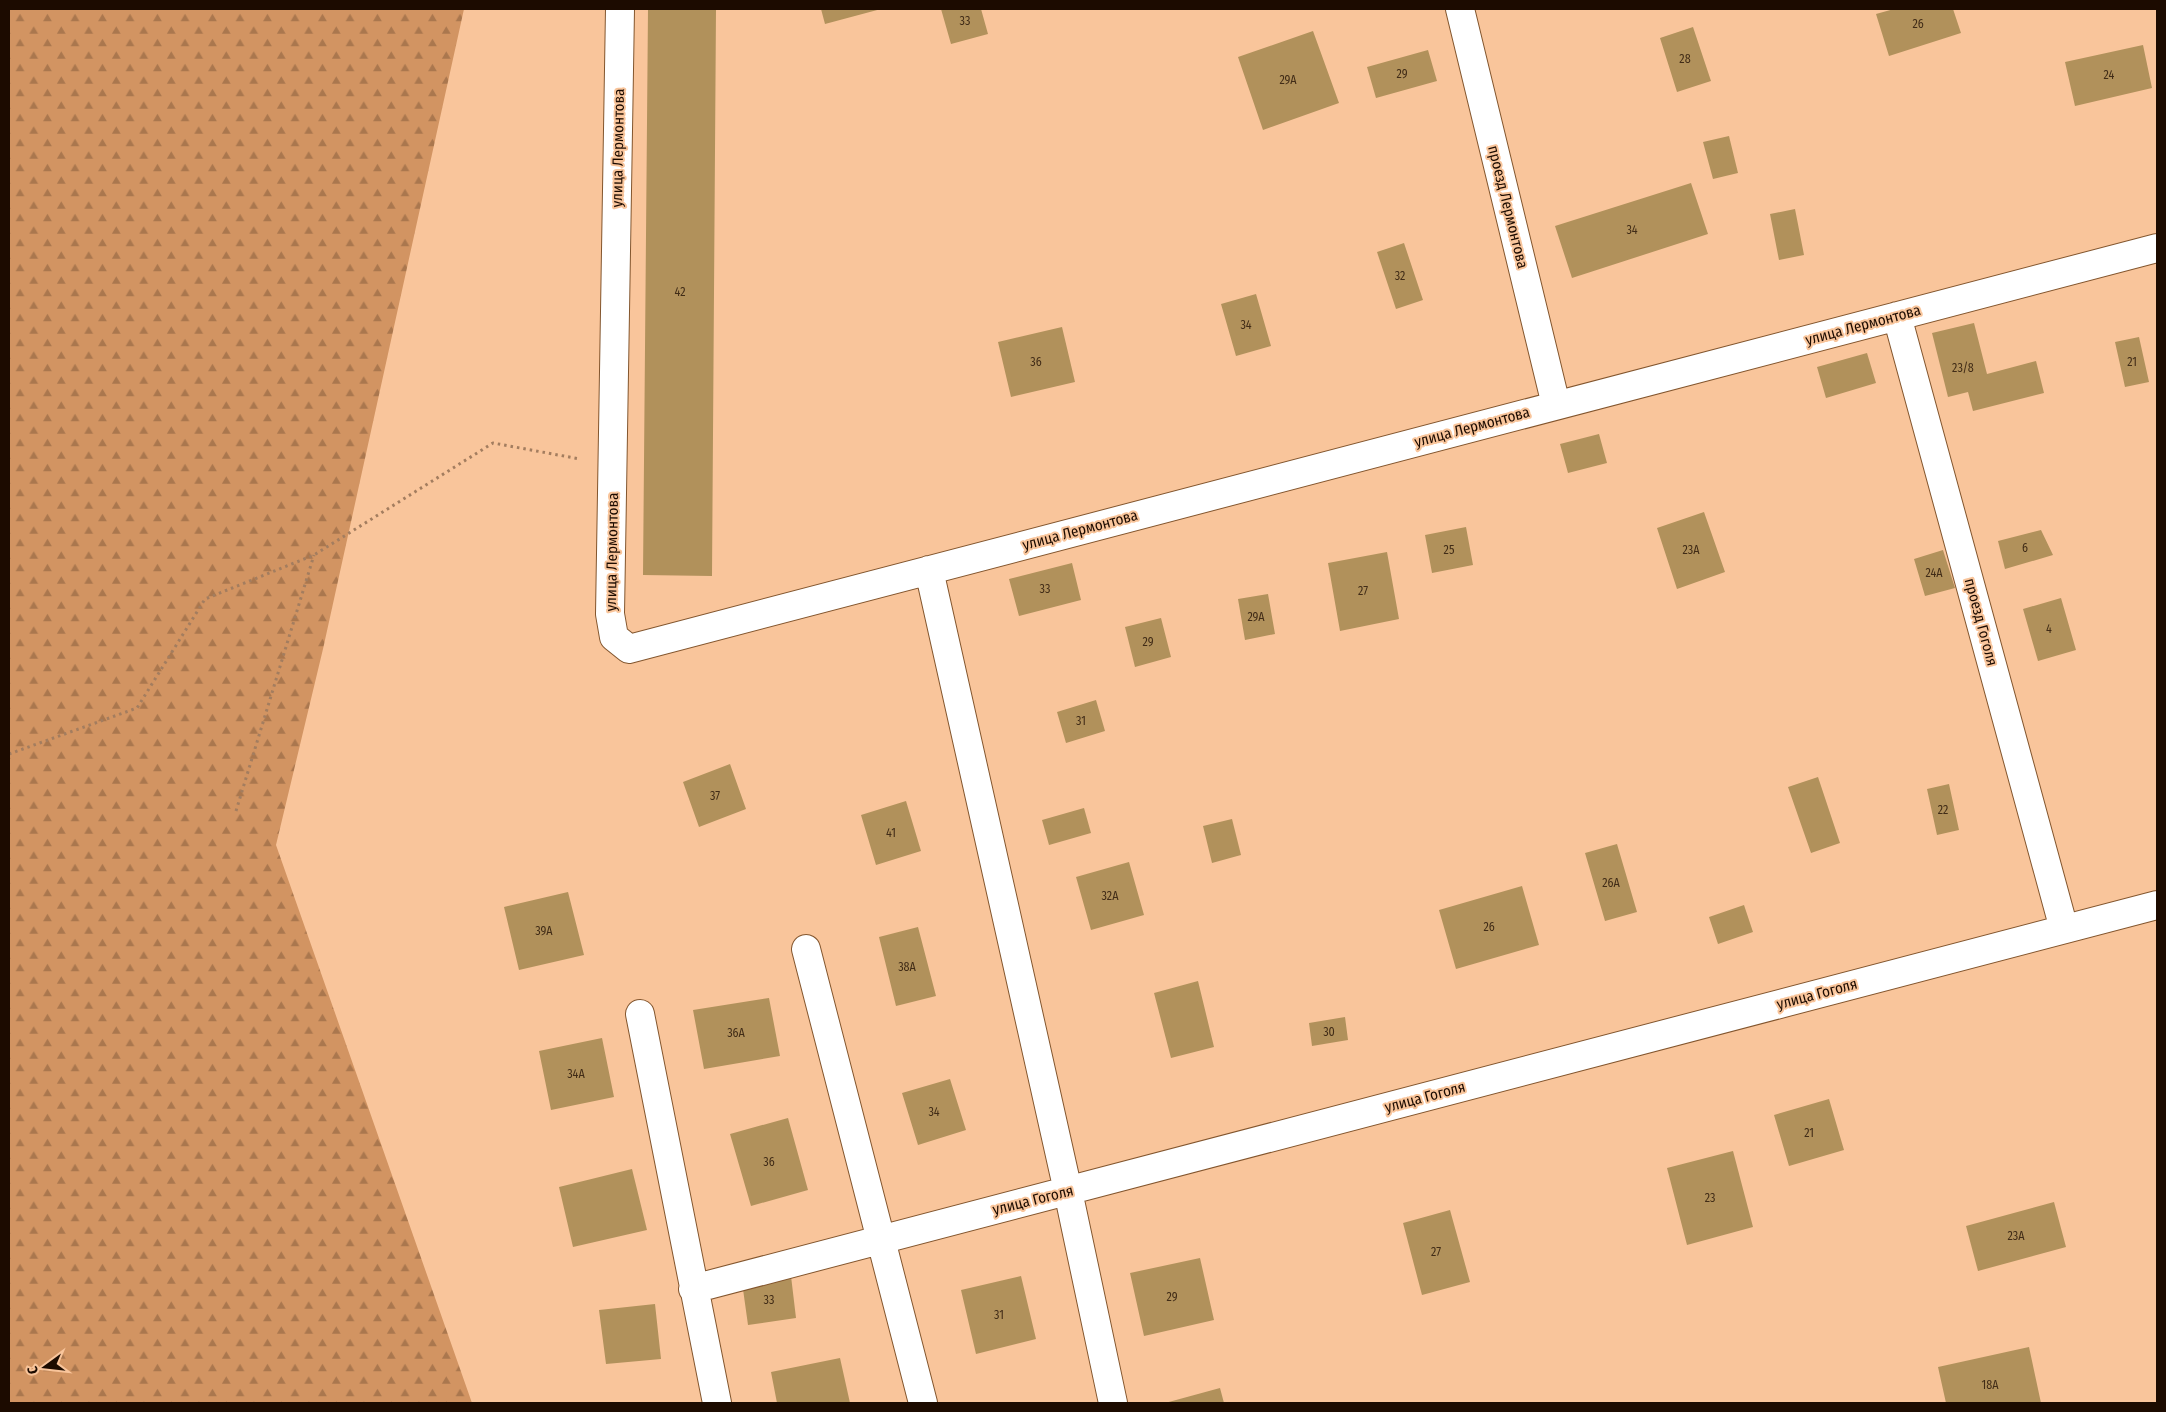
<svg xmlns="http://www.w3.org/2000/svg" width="2166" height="1412" viewBox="0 0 2166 1412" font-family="'Fira Sans Condensed',sans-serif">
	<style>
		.forest { fill: url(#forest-firs) }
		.building { fill: #b1915b }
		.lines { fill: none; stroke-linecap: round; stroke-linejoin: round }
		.minor-casing { stroke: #83562e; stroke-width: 30 }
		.path { stroke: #a37d5f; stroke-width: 3; stroke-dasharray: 2.5 4; stroke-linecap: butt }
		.minor { stroke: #fff; stroke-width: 28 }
		.labels { text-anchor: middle; stroke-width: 4; stroke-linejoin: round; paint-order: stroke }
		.number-label { font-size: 12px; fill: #412c17 }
		.street-label { font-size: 15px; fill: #1c0b00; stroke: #f9c59b }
	</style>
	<defs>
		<pattern id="forest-firs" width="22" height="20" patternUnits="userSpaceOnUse" patternTransform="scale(1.25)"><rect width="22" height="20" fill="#d29462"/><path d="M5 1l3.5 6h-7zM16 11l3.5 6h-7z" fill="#aa774e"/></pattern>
	</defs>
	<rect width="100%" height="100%" fill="#f9c59b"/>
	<path class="forest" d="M9,9H464L323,649L276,845L472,1403H9Z"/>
	<path class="building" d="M648,9H716L712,576L643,575Z
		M821,9H881L825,24Z
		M941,9H981L988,34L951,44Z
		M1894,9H1953L1961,33L1889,56L1876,14Z
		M1693,27L1711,81L1677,92L1660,38Z
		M1313,31L1339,103L1263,130L1238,57Z
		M2143,45L2152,88L2075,106L2065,62Z
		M1428,50L1437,81L1376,98L1367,67Z
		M1729,136L1738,173L1713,179L1703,142Z
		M1691,183L1708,234L1572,278L1555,226Z
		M1795,209L1804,255L1779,260L1770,214Z
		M1404,243L1423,300L1396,309L1377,252Z
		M1256,294L1271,346L1236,356L1221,304Z
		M1974,323L1987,374L2036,361L2044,393L1973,411L1968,392L1948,397L1932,333Z
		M1062,327L1075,382L1011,397L998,342Z
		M2139,337L2149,382L2125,387L2115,342Z
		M1867,353L1876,383L1826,398L1817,367Z
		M1599,434L1607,463L1568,473L1560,444Z
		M1704,512L1725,572L1677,589L1657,528Z
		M1466,527L1473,565L1432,573L1425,535Z
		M2041,530L2053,555L2005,569L1998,541Z
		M1943,550L1955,588L1925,596L1914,559Z
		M1387,552L1399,619L1340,631L1328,563Z
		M1072,563L1081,600L1019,616L1009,579Z
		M1268,594L1275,634L1245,640L1238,599Z
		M2061,598L2076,650L2038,661L2023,609Z
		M1161,618L1171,657L1135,667L1125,627Z
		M1096,700L1105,731L1066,743L1057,712Z
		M730,764L746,809L699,827L683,782Z
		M1818,777L1840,843L1811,853L1788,787Z
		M1949,784L1959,830L1937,835L1927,789Z
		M906,801L921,851L876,865L861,815Z
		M1084,808L1091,833L1049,845L1042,820Z
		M1232,819L1241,855L1212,863L1203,826Z
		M1617,844L1637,912L1605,921L1585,853Z
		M1129,862L1144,915L1091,930L1076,877Z
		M1522,886L1539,945L1456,969L1439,910Z
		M568,892L584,955L519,970L504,907Z
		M1744,905L1753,932L1718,944L1709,917Z
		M918,927L936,996L896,1006L879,937Z
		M1198,981L1214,1047L1171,1058L1154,993Z
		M769,998L780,1056L704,1069L693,1010Z
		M1345,1017L1348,1040L1312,1046L1309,1023Z
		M602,1038L614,1097L551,1110L539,1051Z
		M950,1079L966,1130L918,1145L902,1093Z
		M1829,1099L1844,1150L1789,1166L1774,1115Z
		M788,1118L808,1190L751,1206L730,1134Z
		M1733,1151L1753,1227L1687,1245L1667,1168Z
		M632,1169L647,1230L573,1247L559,1187Z
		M2054,1202L2066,1247L1978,1271L1966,1226Z
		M1450,1210L1470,1282L1422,1295L1403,1223Z
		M1200,1258L1214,1320L1144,1336L1130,1273Z
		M791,1276L796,1318L748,1325L742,1282Z
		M1021,1276L1036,1339L976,1354L961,1290Z
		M655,1304L661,1359L606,1364L599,1310Z
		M2029,1347L2041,1403H1946L1938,1367Z
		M840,1358L850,1403H777L771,1372Z
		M1220,1388L1224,1403H1165Z"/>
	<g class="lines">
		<defs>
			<path id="minor" d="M620,9L610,614L614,637L629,649L2157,248
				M1460,9L1556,405
				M1897,316L2064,929
				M929,570L1068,1191L1113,1403
				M806,949L923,1403
				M640,1014L717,1403
				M693,1289L2157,905"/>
		</defs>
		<use href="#minor" class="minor-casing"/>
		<path class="path" d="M9,754L137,708L205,599L314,555L493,443L580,459
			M236,811L314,555"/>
		<use href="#minor" class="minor"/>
	</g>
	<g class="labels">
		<g class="number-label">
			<text x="965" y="25">33</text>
			<text x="1918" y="28">26</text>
			<text x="1685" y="63">28</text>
			<text x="1402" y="78">29</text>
			<text x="2109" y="79">24</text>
			<text x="1288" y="84">29А</text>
			<text x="1632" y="234">34</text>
			<text x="1400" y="280">32</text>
			<text x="680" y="296">42</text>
			<text x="1246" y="329">34</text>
			<text x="1036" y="366">36</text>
			<text x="2132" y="366">21</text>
			<text x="1963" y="372">23/8</text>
			<text x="2025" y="552">6</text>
			<text x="1449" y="554">25</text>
			<text x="1691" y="554">23А</text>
			<text x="1934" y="577">24А</text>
			<text x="1045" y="593">33</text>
			<text x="1363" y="595">27</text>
			<text x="1256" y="621">29А</text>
			<text x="2049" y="633">4</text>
			<text x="1148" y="646">29</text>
			<text x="1081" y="725">31</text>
			<text x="715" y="800">37</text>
			<text x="1943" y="814">22</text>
			<text x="891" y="837">41</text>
			<text x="1611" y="887">26А</text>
			<text x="1110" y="900">32А</text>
			<text x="1489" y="931">26</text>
			<text x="544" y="935">39А</text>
			<text x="907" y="971">38А</text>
			<text x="1329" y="1036">30</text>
			<text x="736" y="1037">36А</text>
			<text x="576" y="1078">34А</text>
			<text x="934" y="1116">34</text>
			<text x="1809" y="1137">21</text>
			<text x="769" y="1166">36</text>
			<text x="1710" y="1202">23</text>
			<text x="2016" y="1240">23А</text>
			<text x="1436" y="1256">27</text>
			<text x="1172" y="1301">29</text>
			<text x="769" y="1304">33</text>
			<text x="999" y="1319">31</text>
			<text x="1990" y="1389">18А</text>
		</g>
		<g class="street-label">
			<text transform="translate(618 148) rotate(-89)" y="5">улица Лермонтова</text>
			<text transform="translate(1508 207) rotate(76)" y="5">проезд Лермонтова</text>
			<text transform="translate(1863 325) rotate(-15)" y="5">улица Лермонтова</text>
			<text transform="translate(1472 427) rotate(-15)" y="5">улица Лермонтова</text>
			<text transform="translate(1080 530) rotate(-15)" y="5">улица Лермонтова</text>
			<text transform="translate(612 552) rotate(-89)" y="5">улица Лермонтова</text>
			<text transform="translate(1981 622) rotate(75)" y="5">проезд Гоголя</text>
			<text transform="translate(1817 994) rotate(-15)" y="5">улица Гоголя</text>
			<text transform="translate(1425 1097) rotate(-15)" y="5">улица Гоголя</text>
			<text transform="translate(1033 1200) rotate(-14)" y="5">улица Гоголя</text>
		</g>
	</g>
	<rect width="2166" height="1412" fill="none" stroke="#1c0b00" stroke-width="20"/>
	<g transform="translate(45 1367) rotate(255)" stroke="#f9c59b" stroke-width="4" paint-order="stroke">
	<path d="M0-4L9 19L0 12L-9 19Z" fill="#1c0b00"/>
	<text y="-8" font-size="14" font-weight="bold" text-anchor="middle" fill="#1c0b00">С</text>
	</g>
</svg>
